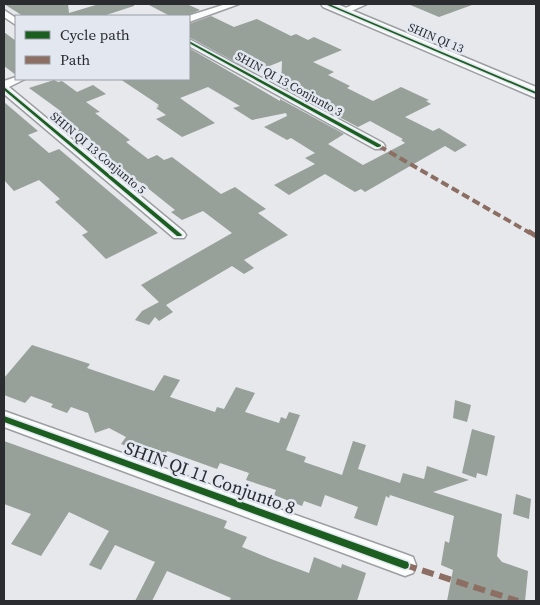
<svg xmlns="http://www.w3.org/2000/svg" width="540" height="605" viewBox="0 0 540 605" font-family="'Source Serif 4',serif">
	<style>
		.building { fill: #97a099 }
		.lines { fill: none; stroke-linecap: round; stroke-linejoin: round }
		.street-casing { stroke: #9c9ea1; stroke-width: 3 }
		.secondary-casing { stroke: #9c9ea1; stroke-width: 3 }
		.street { fill: #fbfcfc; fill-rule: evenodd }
		.secondary { fill: #fbfcfc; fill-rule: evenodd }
		.quiet-far2 { stroke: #8d6e63; stroke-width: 4; stroke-dasharray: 8 4; stroke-linecap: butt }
		.quiet-far1 { stroke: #8d6e63; stroke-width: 5; stroke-dasharray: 10 5; stroke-linecap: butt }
		.quiet { stroke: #8d6e63; stroke-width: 6; stroke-dasharray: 12 6; stroke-linecap: butt }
		.cycleway-casing { stroke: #e2e7f0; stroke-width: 3 }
		.cycleway { fill: #1b5e20; fill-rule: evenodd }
		.labels { text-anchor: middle; stroke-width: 5; stroke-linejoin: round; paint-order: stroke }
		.far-street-label { font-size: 12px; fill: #2a2c2f; stroke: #e2e7f0 }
		.near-street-label { font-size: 18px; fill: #2a2c2f; stroke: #e2e7f0 }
	</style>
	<rect width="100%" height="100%" fill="#e6e8ec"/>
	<path class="building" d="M4,4H68L69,13L99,4H134V6L103,16H23Z
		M147,4H187L200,10L186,16H170Z
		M408,4H471L472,5L439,17Z
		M211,16L234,27L257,19L291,36L296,34L308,40L314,37L342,50L313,62L334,72L328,75L350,86L347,88L373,101L401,87L429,100L426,101L431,104L405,117L433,131L439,128L467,145L455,152L445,146L365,192L361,189L355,192L325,174L289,195L274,185L315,164L305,158L315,153L291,138L287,140L264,127L287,116L286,113L252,120L233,108L240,106L208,87L180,98L215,123L182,137L156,119L166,115L156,108L159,107L157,106L159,105L120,79H189V48L280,101V99L344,134L328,144L363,165L405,143L401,140L403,139L370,121L358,127L281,86L282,61L267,67L262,65L250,70L189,37V24Z
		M4,32L16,41V75L4,66Z
		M54,80L58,82L62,81L77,92L93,85L106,94L86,102L100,112L95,113L130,140L126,142L148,159L157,155L164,160L172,157L221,194L235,187L266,209L258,213L288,235L244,260L254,268L244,274L232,266L166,305L173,312L159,321L155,317L149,325L135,320L142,311L159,302L141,285L232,233L203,211L182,220L171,212L175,210L140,182L131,179L88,140L85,141L69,128L55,115L62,112L29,88Z
		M4,102L38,131L28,135L49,153L59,149L158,233L106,259L82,235L88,232L55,202L60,199L39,180L14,191L4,180Z
		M32,345L90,364L87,368L154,391L164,375L180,380L170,397L215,412L217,407L224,409L236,387L255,393L245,412L279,423L281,417L286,419L289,412L300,415L286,450L306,457L304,462L342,475L353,441L366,445L358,469L400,483L403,473L424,479L427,466L469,480L433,492L502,514L497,556L502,562L528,571L525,601H447L453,570L441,565L445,541L449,543L454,516L390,495L389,498L386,496L377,526L354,518L358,507L325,495L321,507L304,501L302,506L274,495L276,490L246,480L249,473L220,463L217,469L167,451L165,455L142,446L140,451L121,444L126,437L109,428L95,433L88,413L71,407L67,413L51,407L53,404L31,396L25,403L4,395V378Z
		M455,400L471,405L467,422L453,418Z
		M472,429L495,436L487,476L477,473L476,478L462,473Z
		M4,441L227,521L224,528L247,537L242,547L271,559L309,573L314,557L341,568L342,564L366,573L357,601H229L231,598L167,571L152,601H135L155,562L115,545L101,570L89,565L109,531L69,512L41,556L11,544L31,514L4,504Z
		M516,494L531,499L529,519L513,514Z"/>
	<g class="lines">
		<defs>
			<path id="street" d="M226,4H239L189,22L188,16Z
				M354,4H367L347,13H341L339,11Z
				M4,10L16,18V25L4,17Z
				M189,39L383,143L385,146L383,149H375L189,46Z
				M16,77V79H25L9,87L184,232L186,235L184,238H174L4,94V81Z
				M4,411L405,554L413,557L416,565L413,573L405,576L4,427Z"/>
			<path id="secondary" d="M321,4H337L536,87V98L323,7Z"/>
		</defs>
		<use href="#street" class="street-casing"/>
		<use href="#secondary" class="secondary-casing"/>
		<use href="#street" class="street"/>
		<use href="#secondary" class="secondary"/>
		<path class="quiet-far2" d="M379,146L530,233"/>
		<path class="quiet-far1" d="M528,231L536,236"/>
		<path class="quiet" d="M405,565L518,601"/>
		<defs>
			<path id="cycleway" d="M325,4H329L536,92V94Z
				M189,41L381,145V146L379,147H377L189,43Z
				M4,87L181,234L182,235L181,236H177L4,90Z
				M4,416L405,561L408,562L409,565L408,568L405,569L4,422Z"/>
		</defs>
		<use href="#cycleway" class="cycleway-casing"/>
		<use href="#cycleway" class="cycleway"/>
	</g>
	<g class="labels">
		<g class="far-street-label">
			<text transform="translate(436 38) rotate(23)" y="4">SHIN QI 13</text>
			<text transform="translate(289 84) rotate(29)" y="4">SHIN QI 13 Conjunto 3</text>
			<text transform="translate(98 153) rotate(40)" y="4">SHIN QI 13 Conjunto 5</text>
		</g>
		<g class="near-street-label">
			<text transform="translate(210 478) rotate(20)" y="6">SHIN QI 11 Conjunto 8</text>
		</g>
	</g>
	<rect width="540" height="605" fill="none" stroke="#2a2c2f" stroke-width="10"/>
	<rect x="15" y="15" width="175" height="65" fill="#e2e7f0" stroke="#989ca3"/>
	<rect x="25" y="31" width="25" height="8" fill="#1b5e20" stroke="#989ca3"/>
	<text x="60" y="40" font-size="15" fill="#2a2c2f">Cycle path</text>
	<rect x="25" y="56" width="25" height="8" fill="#8d6e63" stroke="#989ca3"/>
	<text x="60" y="65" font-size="15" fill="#2a2c2f">Path</text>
</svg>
